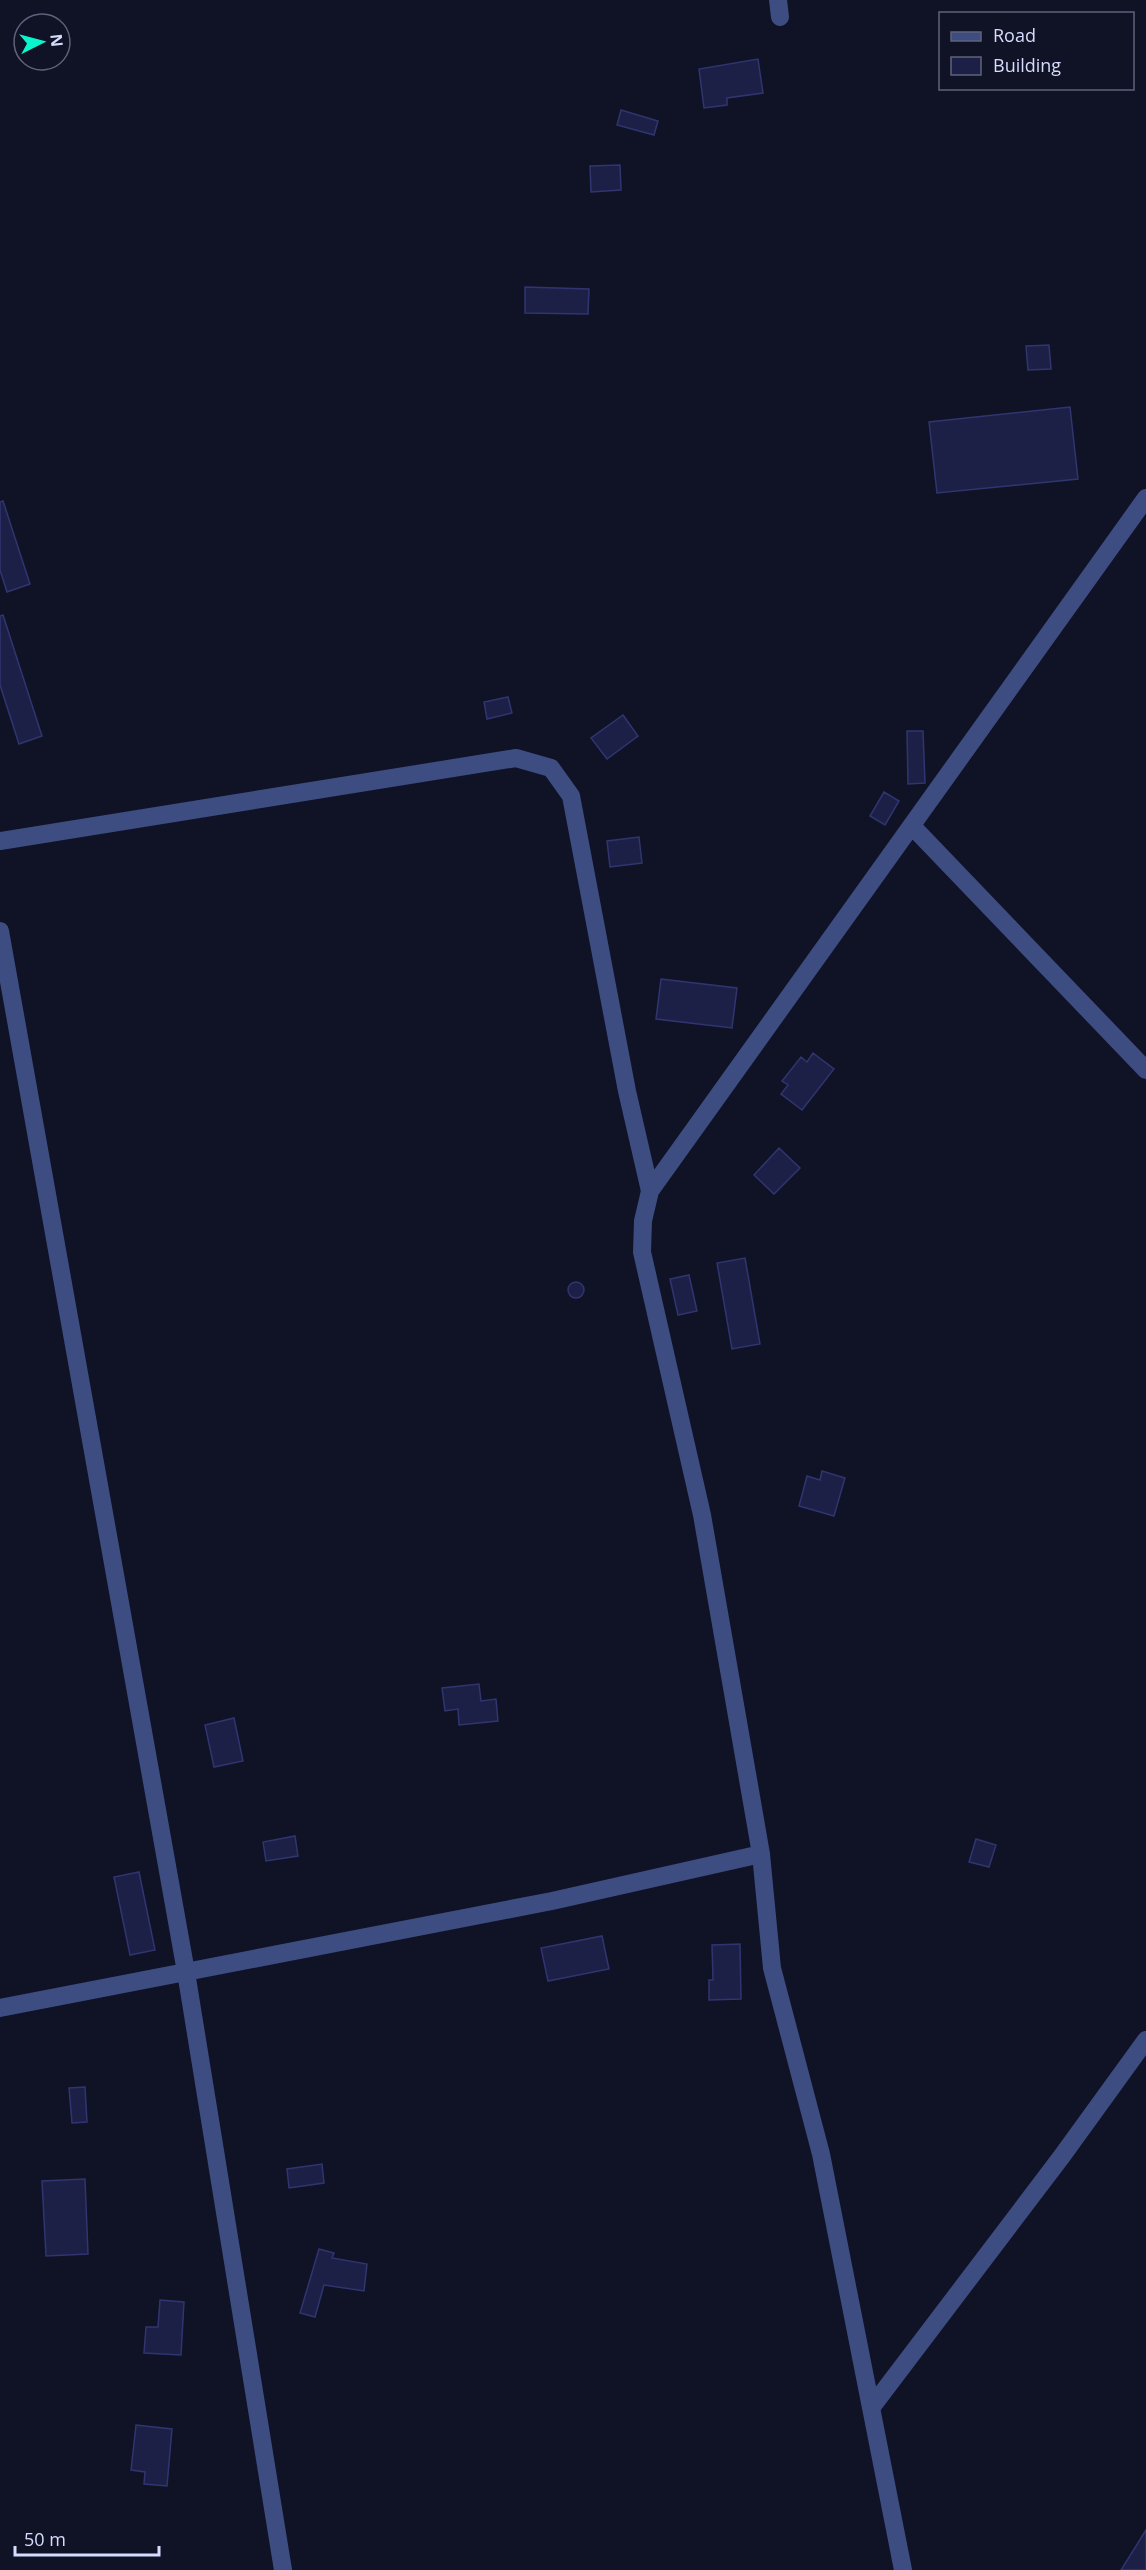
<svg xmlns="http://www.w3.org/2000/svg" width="1146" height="2570" viewBox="0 0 1146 2570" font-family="'Open Sans',sans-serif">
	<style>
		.building { fill: #1d2046; stroke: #303570; stroke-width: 1.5 }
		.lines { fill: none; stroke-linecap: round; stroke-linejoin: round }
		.minor { stroke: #3d4d82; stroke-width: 18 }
	</style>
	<rect width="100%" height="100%" fill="#101225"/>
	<path class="building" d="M758,59L763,93L727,98V105L704,108L699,69Z
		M621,110L658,121L654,135L617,125Z
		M620,165L621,190L591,192L590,166Z
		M525,287L589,289L588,314L525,313Z
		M1049,345L1051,369L1028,370L1026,346Z
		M1070,407L1078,479L937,493L929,422Z
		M3,501L30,584L7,592L0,570V502Z
		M3,615L42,736L19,744L0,685V616Z
		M508,697L512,713L487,719L484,702Z
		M623,715L638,736L607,759L591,738Z
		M907,731H923L925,783L908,784Z
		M884,792L899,801L885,825L870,816Z
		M639,837L642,863L610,867L607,841Z
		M661,979L737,988L732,1028L656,1019Z
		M813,1053L834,1069L802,1110L781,1094L788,1085L782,1081L801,1057L807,1062Z
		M779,1148L800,1168L774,1194L754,1175Z
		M745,1258L760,1344L732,1349L717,1263Z
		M689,1275L697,1311L678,1315L670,1279Z
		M568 1290a8 8 0 1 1 16 0a8 8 0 1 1-16 0Z
		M822,1471L845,1478L834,1516L799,1506L807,1476L820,1480Z
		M479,1684L481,1701L496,1699L498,1721L459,1725L458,1709L445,1711L442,1688Z
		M234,1718L243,1761L214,1767L205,1725Z
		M295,1836L298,1856L266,1861L263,1842Z
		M976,1839L996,1845L989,1867L969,1862Z
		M139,1872L155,1950L130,1955L114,1877Z
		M602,1936L609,1969L548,1981L541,1948Z
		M740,1944L741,1999L709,2000V1980H713L712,1945Z
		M85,2087L87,2122L72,2123L69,2088Z
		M322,2164L324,2183L289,2188L287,2169Z
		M85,2179L88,2254L46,2256L42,2181Z
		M319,2249L334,2253L332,2258L367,2264L364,2291L324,2285L315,2317L300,2313Z
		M160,2300L184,2302L181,2355L144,2353L146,2327H158Z
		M136,2425L172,2429L167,2486L144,2484L145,2472L131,2470Z
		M1146,2530V2570H1121Z"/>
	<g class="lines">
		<path class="minor" d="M778,0L780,17
			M912,826L1146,1070
			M0,841L516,758L551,768L571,796L627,1091L650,1191
			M0,931L186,1972L283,2570
			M0,2008L552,1901L761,1854
			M871,2408L1062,2156L1146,2040
			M903,2570L821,2154L772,1968L761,1854L702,1515L642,1252L643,1221L650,1191L1146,498"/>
	</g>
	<rect x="939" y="12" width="195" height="78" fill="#101225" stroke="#5f637b" stroke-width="1.5"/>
	<rect x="951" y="32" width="30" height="9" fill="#3d4d82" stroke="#5f637b" stroke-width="1.5"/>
	<text x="993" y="42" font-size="18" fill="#d6dcfd">Road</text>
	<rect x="951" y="57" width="30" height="18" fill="#1d2046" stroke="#5f637b" stroke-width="1.5"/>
	<text x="993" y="72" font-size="18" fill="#d6dcfd">Building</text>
	<g transform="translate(42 42) rotate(84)"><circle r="28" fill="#101225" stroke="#5f637b" stroke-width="1.5"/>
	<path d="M0-4.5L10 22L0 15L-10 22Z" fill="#0bf5cd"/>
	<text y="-9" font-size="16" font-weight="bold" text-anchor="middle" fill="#d6dcfd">N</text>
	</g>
	<path d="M15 2546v9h144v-9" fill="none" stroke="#d6dcfd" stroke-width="3"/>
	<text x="24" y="2546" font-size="18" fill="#d6dcfd" stroke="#101225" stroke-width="4.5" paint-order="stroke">50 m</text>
</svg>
